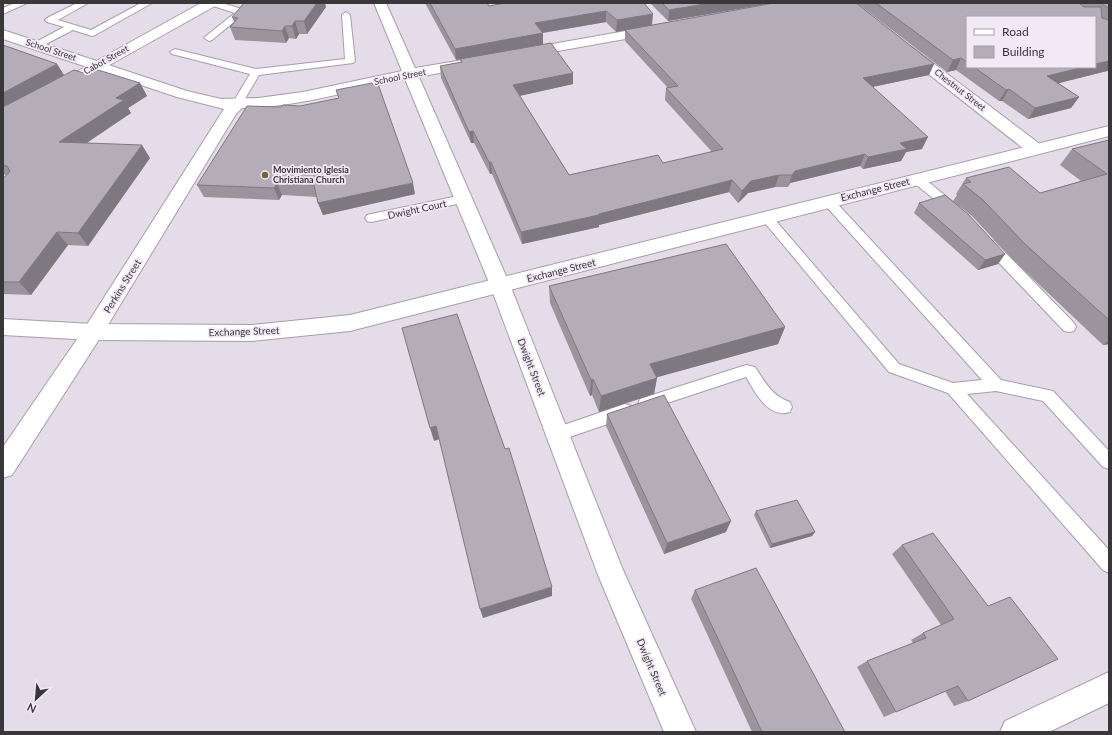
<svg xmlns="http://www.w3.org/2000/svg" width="1112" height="735" viewBox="0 0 1112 735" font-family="Lato,sans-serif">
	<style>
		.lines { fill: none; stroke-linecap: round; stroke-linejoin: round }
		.service-casing { stroke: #a69ea9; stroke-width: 2 }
		.minor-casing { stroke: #a69ea9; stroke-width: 2 }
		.tertiary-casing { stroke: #a69ea9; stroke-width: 2 }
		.secondary-casing { stroke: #a69ea9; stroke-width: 2 }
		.service { fill: #fff; fill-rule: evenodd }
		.minor { fill: #fff; fill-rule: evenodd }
		.tertiary { fill: #fff; fill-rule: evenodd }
		.secondary { fill: #fff; fill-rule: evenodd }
		.wall { fill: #9b949d; fill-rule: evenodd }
		.shaded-wall { fill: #7e7880 }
		.building { fill: #b4acb7; stroke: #7e7880 }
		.poi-dot { fill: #726734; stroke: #f1e9f5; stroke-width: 1.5 }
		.labels { text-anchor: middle; stroke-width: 3.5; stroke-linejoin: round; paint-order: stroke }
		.far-street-label { font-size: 9px; fill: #3a373b; stroke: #f1e9f5 }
		.far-poi-label { font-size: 9px; font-weight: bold; fill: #3a373b; stroke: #f1e9f5; text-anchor: start }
		.street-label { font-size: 10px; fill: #3a373b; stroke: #f1e9f5 }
	</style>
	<rect width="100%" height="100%" fill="#e4dce8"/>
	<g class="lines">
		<defs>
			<path id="service" d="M15,3H27L3,14V8Z
				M77,3H88L58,20L91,30L141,3H152L95,35L92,36L73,30L40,47H34L32,45L34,43L64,27L47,22L45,20L47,18Z
				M209,3H222L245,10L246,12L212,40L209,41L204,38L206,36L235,13L210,5Z
				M346,12L350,15L355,61L353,63L259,75L242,104L237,107L232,104L250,74L172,54L170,52L175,49L256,69L345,59L342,15Z
				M917,175L921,176L959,207L961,210L959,213H951L913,182L911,179L913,176Z
				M463,195L467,196L469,199L467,202L371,222L367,221L365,218L367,215L371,214Z
				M828,197L832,198L1001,380L1053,391L1109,451V469L1103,467L1043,401L996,391L967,394L1109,550V573L1103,570L948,393L889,372L760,217L762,214L766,213L770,214L899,364L953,383L982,380L824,204L822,201L824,198Z
				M989,240L994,241L1074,323L1076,327L1074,331L1069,332L1064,331L984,247L983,244L984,241Z
				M746,365L755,367C765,382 772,396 790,402L792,407L790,412C768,419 755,392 746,377L646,410L640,409L638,404L640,399Z
				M625,404L631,406L633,411L631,416L558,441L552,439L550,434L552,429Z"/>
			<path id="minor" d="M374,3H386L415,68L469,59L474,60L476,63L474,66L419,77L510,285L623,570L696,732H664L598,575L490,285L405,79C351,91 297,107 242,108L236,114L100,338L12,475L3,478V447L86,326L224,109L177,97L3,39V30L187,91L221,99L258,98L303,92L402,71Z
				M654,26L659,27L661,30L659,33L524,57L519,56L517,53L519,50L524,49Z
				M908,47L913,48L1041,145L1043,149L1041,153L1035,154L1029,153L903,54L901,51L903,48Z"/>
			<path id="tertiary" d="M1109,126V136L350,331L252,341L93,340L3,335V319L93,324L252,325L350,315Z
				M1109,672V703L1049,732H1000L1005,721Z"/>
			<path id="secondary" d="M201,3H216L215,6L63,91L58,92L53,91L51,88L53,85Z"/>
		</defs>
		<use href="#service" class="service-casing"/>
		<use href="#minor" class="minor-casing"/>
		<use href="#tertiary" class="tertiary-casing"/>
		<use href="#secondary" class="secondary-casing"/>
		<use href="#service" class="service"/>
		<use href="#minor" class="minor"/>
		<use href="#tertiary" class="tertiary"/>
		<use href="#secondary" class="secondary"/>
	</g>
	<path class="wall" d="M425,3H487L489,6L644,3L652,25L934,64L929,75L872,87L922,149L906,152L901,161L863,169L860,166L790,183L788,187H775L748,193L738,203L729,192L599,225V227L522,244L492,174H490L474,143H471L441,78L440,66L461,62L460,59L456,60ZM606,22L616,32L625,30V41L668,88H666L665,100L712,152L663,163L569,175L520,96L573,84V73L543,44V33Z
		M650,3H772L668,21Z
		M858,3H1109V72L1107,71L1058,83L1079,97L1071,108L1028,119L1002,101H999L956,70L947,72L858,4ZM967,17L1095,67H967Z
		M326,7L307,34H299L296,39L289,38L286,43L235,40L230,27L234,22L232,17Z
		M3,45L57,64L64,75L87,74L140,83L147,96L128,108L131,113L87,143L150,158L88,246L68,245L31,295L3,294V179L6,175L3,174Z
		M281,107L415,194L323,215L318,203L317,197L282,195L279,200L204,197L197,185Z
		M1109,140V344L1103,345L1013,260L972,216L953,201L957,195L956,194L966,178L1040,193L1081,181L1060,165L1072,149Z
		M919,203L1005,254L998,264L978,270L914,213Z
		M549,286L785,327L778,344L657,377L654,394L599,412L592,395L590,396L550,303Z
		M607,414L726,532L664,554L606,426Z
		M756,511L815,532L812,536L770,548L754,515Z
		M902,545L988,606L968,701L954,706L945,691L884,717L857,667L867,661L913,643L911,640L923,633L941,625L892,554Z
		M695,590L845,732H752L691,599Z"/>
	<path class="shaded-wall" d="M317,3H325L326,7L307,34L304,21Z
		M711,3H772L668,21L669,10Z
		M606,11V22L535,34V23Z
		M653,14L652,25L616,32L617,20Z
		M295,21L299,34L296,39L292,26Z
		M285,26L289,38L286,43L282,31Z
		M543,33V45L456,60L455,49Z
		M961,58L956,70L947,72L953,60Z
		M1109,61V69L1107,71L1040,88L1047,76L1084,67H1095V64Z
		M57,64L65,77L3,111V93Z
		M934,64L929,75L858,90L863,78Z
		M573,73V84L514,97L513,85Z
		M140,83L147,96L128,108L131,113L68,155L59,142L116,98Z
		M1009,89L1002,101H999L1006,90Z
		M1079,97L1071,108L1028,119L1035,108Z
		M473,131L474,143H471L469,132Z
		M928,137L922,149L906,152L901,161L863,169L868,157L900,143Z
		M142,145L150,158L88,246L78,233Z
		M865,154L860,166L790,183L788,187L792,175L795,171Z
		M489,162H491L492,174H490Z
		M779,175L775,187L748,193L738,203L742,191L751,181Z
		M732,180L729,192L599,225V227L522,244L521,232L599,214Z
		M277,183L282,195L279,200L274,188Z
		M413,183L415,194L323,215L318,203Z
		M57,232L68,245L31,295L19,282Z
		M1005,254L998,264L978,270L985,260Z
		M785,327L778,344L647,380L650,364Z
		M1109,340V344L1103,345Z
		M657,378L654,394L599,412L601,396Z
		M593,379L592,395L590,396L591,380Z
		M436,426L440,439L434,441L430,428Z
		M731,521L726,532L664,554L667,543Z
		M815,532L812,536L770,548L772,544Z
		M552,587V596L483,618L480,609Z"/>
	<path class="building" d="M244,3H317L304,21H295L292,26H285L282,31L230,27L238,18L232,17Z
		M430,3H487L489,6L505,3H644L653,14L617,20L606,11L535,23L543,33L455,49Z
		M662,3H711L669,10Z
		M774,3H856L934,64L863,78L928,137L900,143L907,149L868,157L865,154L795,171L792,175H779L751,181L742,191L732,180L599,214V215L521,232L491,162H489L473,131L469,132L440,66L462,62L460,59L551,43L573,73L513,85L569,175L658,155L663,163L723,149L666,88L678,86L625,30Z
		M876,3H1079L1084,7H1101L1102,18L1109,20V61L1095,64V17H967V62L961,58L953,60Z
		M1101,3H1109V8L1103,5Z
		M3,45L57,64L3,93Z
		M974,67H1084L1047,76L1079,97L1035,108L1009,89L1006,90Z
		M95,69L140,83L116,98L124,100L59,142L142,145L78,233L57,232L19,282H3V179L10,171L7,166L3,165V107L74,70L87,74Z
		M372,83L373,85L378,84L413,183L318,203L314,185L277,183L274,188L197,185L247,106L281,107L283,105L300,106L339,98L336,90Z
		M1109,140V320L1025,244L983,200L963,184L971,182L966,178L1009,167L1040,193L1107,174L1072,149Z
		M945,195L968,214L1005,254L985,260L919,203Z
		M726,244L785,327L650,364L657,378L601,396L593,379L591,380L549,286Z
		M457,314L505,449L509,448L552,587L480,609L436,426L430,428L402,328Z
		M664,395L731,521L667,543L607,414Z
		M797,500L815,532L772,544L756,511Z
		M933,533L988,606L1010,597L1058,659L968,701L958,686L896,712L867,661L926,638L923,633L954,619L902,545Z
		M756,568L845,732H762L695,590Z"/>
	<circle class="poi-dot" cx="265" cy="175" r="4"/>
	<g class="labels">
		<g class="far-street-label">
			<text transform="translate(51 50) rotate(18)" y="3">School Street</text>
			<text transform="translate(106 60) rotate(-29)" y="3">Cabot Street</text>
			<text transform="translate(400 77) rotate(-11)" y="3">School Street</text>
			<text transform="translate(960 90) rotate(38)" y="3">Chestnut Street</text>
		</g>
		<g class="far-poi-label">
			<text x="273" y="173">Movimiento Iglesia<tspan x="273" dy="10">Christiana Church</tspan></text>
		</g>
		<g class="street-label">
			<text transform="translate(875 189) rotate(-14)" y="4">Exchange Street</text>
			<text transform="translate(417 209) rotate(-12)" y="4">Dwight Court</text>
			<text transform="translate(561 270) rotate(-14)" y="4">Exchange Street</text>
			<text transform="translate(122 286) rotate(-58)" y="4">Perkins Street</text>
			<text transform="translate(244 331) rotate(-2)" y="4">Exchange Street</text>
			<text transform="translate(532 367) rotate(69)" y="4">Dwight Street</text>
			<text transform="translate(652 667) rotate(67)" y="4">Dwight Street</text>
		</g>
	</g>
	<rect width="1112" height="735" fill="none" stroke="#3a373b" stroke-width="8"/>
	<rect x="966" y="16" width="130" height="52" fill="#f1e9f5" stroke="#a8a2ab"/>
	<rect x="974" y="29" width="20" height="6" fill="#ffffff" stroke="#a8a2ab"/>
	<text x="1002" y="36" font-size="12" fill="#3a373b">Road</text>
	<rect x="974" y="46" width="20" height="12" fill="#b4acb7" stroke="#a8a2ab"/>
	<text x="1002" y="56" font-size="12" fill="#3a373b">Building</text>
	<g transform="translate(36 699) rotate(206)" stroke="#f1e9f5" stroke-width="3" paint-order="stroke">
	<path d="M0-3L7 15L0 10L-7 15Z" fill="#3a373b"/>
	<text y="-6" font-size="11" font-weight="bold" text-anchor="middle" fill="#3a373b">N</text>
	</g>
</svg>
